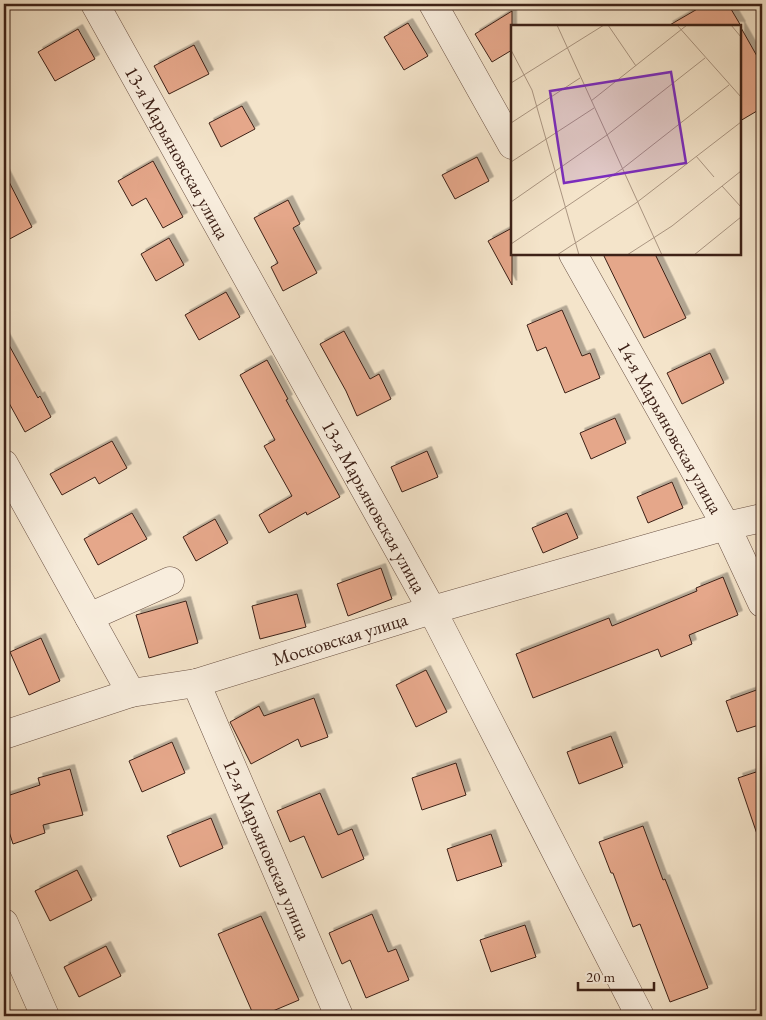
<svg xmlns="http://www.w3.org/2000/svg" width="766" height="1020" viewBox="0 0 766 1020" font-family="'EB Garamond',serif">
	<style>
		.building { fill: #e5a78a; stroke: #3d2117; filter: url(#shadow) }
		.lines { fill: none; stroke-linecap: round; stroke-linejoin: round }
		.minor-casing { stroke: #6b5244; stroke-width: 29 }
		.minor { stroke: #f8eddd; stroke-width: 28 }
		.labels { text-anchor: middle; stroke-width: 4; stroke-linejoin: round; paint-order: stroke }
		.street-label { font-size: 19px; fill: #3d2117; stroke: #f8eddd }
		.inset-road { fill: none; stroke: #ab9682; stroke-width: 1 }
		.view { fill: #7b2cbf; fill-opacity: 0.15; stroke: #7b2cbf; stroke-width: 2.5 }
		.inset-edge { fill: none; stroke: #3d2117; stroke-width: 2.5 }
	</style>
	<defs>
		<filter id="shadow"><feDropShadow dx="4.5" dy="-4.5" stdDeviation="0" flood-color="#0004"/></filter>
	</defs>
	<rect width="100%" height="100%" fill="#f4e4ca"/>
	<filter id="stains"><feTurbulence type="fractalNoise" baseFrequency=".004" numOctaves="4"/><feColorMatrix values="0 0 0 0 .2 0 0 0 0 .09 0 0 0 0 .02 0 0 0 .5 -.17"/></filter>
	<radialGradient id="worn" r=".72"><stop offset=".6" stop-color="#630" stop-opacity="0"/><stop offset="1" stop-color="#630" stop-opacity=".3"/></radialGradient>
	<path class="building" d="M706,4H728L741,26H668Z
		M512,11V50L492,62L475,34Z
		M408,23L428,56L404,70L384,37Z
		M740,26L762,65V108L740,121Z
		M78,29L95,59L55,81L38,52Z
		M194,45L209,74L169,94L154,66Z
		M242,106L255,129L221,147L209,123Z
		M477,157L489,181L455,199L442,175Z
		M153,161L183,217L163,228L146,198L132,206L118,181Z
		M4,172L32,227L4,242Z
		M288,200L300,224L293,228L317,273L283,291L271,267L278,263L254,218Z
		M512,228V285L488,241Z
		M169,238L184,265L156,281L141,254Z
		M603,254H655L686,318L644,338Z
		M226,292L240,317L199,340L185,315Z
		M562,310L582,356L590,353L600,378L565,393L546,347L537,351L527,325Z
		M344,331L370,379L379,374L391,399L357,416L346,391L320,344Z
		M4,336L38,398L40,396L51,417L25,432L4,394Z
		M710,353L724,383L682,404L667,373Z
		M267,360L288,399L286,400L340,497L307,515L306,512L269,533L259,515L292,496L264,446L275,440L240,375Z
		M615,418L626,443L591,459L580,433Z
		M112,441L127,468L99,484L95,477L62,495L50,474Z
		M427,451L438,477L402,492L391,467Z
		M672,482L683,508L648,523L637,497Z
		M132,513L147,539L98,565L84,539Z
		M567,513L578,538L543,553L532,528Z
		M215,519L228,543L196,561L183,537Z
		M381,568L392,599L348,616L337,584Z
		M723,577L738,615L689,635L692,644L661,657L658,649L533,698L516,654L609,618L612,626L697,591L696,588Z
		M297,594L306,627L260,639L252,606Z
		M186,601L198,643L149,658L136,615Z
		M41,638L60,681L29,695L10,652Z
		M426,670L447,712L416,727L396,685Z
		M762,688V724L737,732L726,701Z
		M314,698L328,737L301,747L298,739L251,764L230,722L259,706L264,716Z
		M611,736L623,767L579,784L567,752Z
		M172,742L185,773L142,792L129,761Z
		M456,763L466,795L422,810L412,778Z
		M70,769L83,815L43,825L45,833L13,844L4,816V797L40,785L38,778Z
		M762,770V839L759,840L738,778Z
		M320,793L338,835L352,829L364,859L322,878L304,836L290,842L277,811Z
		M211,818L223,848L180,867L167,836Z
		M643,826L663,880L665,879L708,988L670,1002L640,924L633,927L613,873H611L599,842Z
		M491,834L502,866L457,881L447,849Z
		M77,870L92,900L50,921L35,891Z
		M372,914L388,952L396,949L409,980L366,998L350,960L342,964L329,933Z
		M261,916L299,1000L261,1016H254L218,934Z
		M525,925L536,957L491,972L480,940Z
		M106,946L121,976L79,997L64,967Z"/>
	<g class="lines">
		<defs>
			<g id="minor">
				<path id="s1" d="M95,4L432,610L640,1016"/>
				<path d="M433,4L512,145"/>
				<path id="s2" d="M573,254L726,526L762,603"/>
				<path d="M4,464L131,693"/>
				<path d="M89,617L170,581"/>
				<path id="s3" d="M196,683L339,1016"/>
				<path id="s4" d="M4,735L131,693L196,683L432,610L726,526L762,518"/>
				<path d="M4,923L45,1016"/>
			</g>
		</defs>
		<use href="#minor" class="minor-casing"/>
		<use href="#minor" class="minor"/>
	</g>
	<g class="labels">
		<g class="street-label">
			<text dy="7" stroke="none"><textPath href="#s1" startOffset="170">13-я Марьяновская улица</textPath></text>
			<text dy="7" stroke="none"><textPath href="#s2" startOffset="199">14-я Марьяновская улица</textPath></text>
			<text dy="7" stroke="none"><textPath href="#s1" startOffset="575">13-я Марьяновская улица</textPath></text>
			<text dy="7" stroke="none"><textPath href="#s4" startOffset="350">Московская улица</textPath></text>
			<text dy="7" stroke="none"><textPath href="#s3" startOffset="181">12-я Марьяновская улица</textPath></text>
		</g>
	</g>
	<g transform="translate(511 25)">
		<rect width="230" height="230" fill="#f4e4ca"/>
		<path class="inset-road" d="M46,0L151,230M97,0L125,41M166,0L230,72M220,0L230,12M0,25L21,65L68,230M0,58L93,0M80,76L176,0M0,98L69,53M185,131L203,152M0,137L83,83M211,161L230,182M0,177L96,110L194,33M0,219L111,144L218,60M46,230L125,178L230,97M116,230L161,201L230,146M183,230L230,192"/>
		<path class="view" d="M160,47L175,138L53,158L39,66Z"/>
		<rect width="230" height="230" class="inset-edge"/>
	</g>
	<rect width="766" height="1020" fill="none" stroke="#f4e4ca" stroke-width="20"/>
	<rect x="5" y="5" width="756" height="1010" fill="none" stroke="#3d2117" stroke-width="2.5"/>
	<rect x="10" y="10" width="746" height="1000" fill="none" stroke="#3d2117"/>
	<path d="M578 982v8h76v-8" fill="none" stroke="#3d2117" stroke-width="2.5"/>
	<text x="586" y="982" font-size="15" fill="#3d2117" stroke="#f8eddd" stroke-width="4" paint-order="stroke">20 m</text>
	<rect width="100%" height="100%" filter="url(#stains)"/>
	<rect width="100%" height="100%" fill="url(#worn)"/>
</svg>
